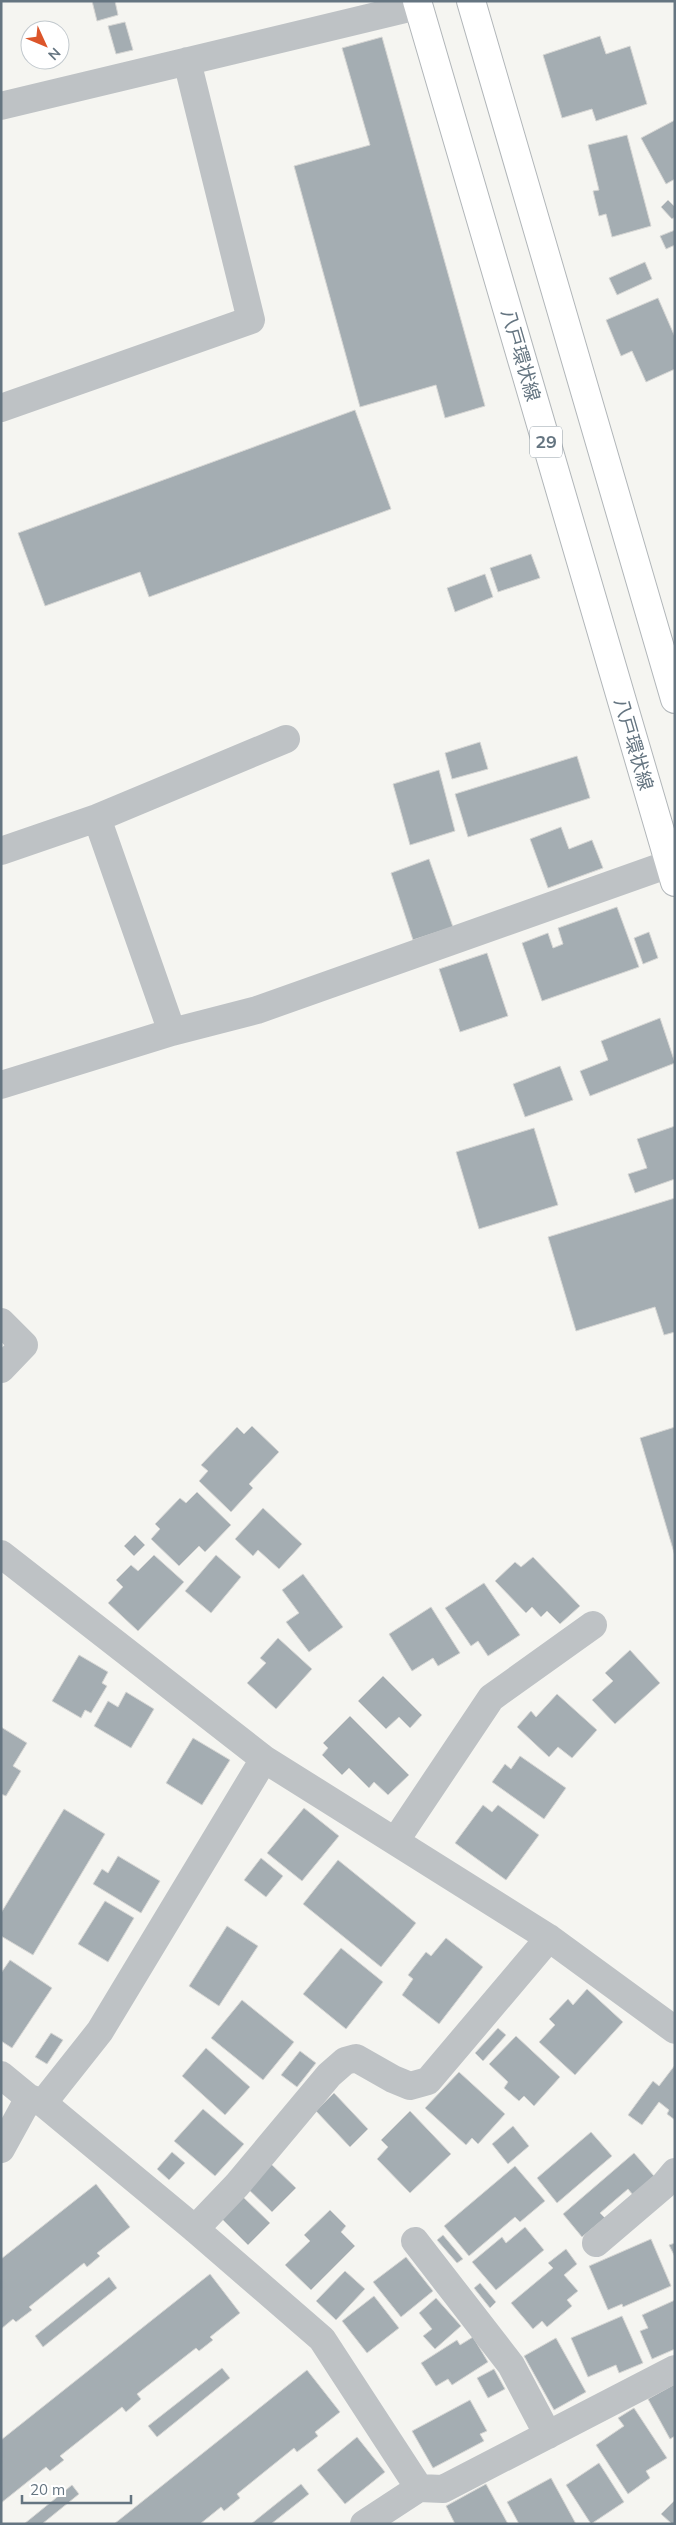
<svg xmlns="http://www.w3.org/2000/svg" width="676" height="2525" viewBox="0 0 676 2525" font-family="Mulish,'Noto Sans JP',sans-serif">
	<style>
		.building { fill: #a4adb2; stroke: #d6d6d4 }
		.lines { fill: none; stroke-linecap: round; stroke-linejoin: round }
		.primary-casing { stroke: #b1b6b9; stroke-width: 30 }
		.street { stroke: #bec2c5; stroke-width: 28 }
		.primary { stroke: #fff; stroke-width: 28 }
		.labels { text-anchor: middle; stroke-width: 5; stroke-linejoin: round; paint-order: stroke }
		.shield { fill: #fff; stroke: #939ea7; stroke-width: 1 }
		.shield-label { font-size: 18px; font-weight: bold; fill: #657581 }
		.street-label { font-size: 19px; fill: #657581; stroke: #fff }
	</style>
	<rect width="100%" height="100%" fill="#f5f5f1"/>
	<path class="building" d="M92,1H115L118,15L97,21Z
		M125,22L133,50L116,54L108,26Z
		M600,36L606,54L630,46L647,104L596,121L592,109L562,118L543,55Z
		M382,37L485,406L445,418L436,385L360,407L294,166L370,145L342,48Z
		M675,120V179L666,184L641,138Z
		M627,135L651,226L612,237L606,214L599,216L593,191L599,190L588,145Z
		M668,200L675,207V217L672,219L661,207Z
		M675,230V245L666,249L660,236Z
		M645,262L652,279L617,295L609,278Z
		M658,298L675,337V369L646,382L632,351L621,356L606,320Z
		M355,410L391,509L149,597L140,572L45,606L18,533Z
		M531,554L540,578L498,592L490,568Z
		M485,574L493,597L455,612L447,588Z
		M480,742L488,769L452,779L445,753Z
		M577,756L590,798L468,837L455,794Z
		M439,770L455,831L410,845L393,784Z
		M561,827L569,849L592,840L603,868L548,888L530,839Z
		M429,859L453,927L413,940L391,873Z
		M617,907L639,967L542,1001L522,943L548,933L553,948L563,944L558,928Z
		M649,932L658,958L643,964L634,938Z
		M487,953L508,1016L460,1032L439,969Z
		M660,1018L675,1063L590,1096L580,1071L608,1060L601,1041Z
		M560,1066L573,1100L525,1117L513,1084Z
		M675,1126V1179L635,1193L628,1174L647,1168L637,1139Z
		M534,1128L558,1205L479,1229L456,1152Z
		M675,1198V1332L664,1335L655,1307L576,1331L548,1237Z
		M252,1426L279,1452L249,1484L253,1488L231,1512L199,1481L208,1471L201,1465L237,1427L244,1434Z
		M675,1427V1556L640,1438Z
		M197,1492L231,1525L205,1552L199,1546L179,1566L151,1539L160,1529L155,1524L180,1498L186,1503Z
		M263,1508L302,1544L279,1569L258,1550L253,1556L235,1539Z
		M135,1535L145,1545L134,1556L124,1546Z
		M154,1555L184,1582L138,1631L108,1603L123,1587L116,1580L131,1565L138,1571Z
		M216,1555L241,1577L211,1613L185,1591Z
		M533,1557L580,1606L560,1624L547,1611L541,1617L532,1607L526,1613L495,1581L515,1562L521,1567Z
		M303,1574L343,1627L309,1652L286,1622L299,1613L282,1590Z
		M484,1583L520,1635L488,1656L478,1641L471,1646L445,1608Z
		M431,1607L460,1653L438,1666L433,1658L412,1671L389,1634Z
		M278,1638L312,1669L276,1709L247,1683L266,1663L260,1658Z
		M630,1650L660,1683L615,1724L592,1700L613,1681L605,1673Z
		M79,1655L108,1672L102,1683L107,1686L91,1713L85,1710L81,1718L52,1701Z
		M383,1676L422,1715L410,1728L399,1717L386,1729L358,1701Z
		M126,1692L154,1709L131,1748L94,1726L108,1701L118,1707Z
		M557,1694L597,1730L572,1758L558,1747L549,1757L517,1727L531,1711L536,1717Z
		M350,1716L409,1775L388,1795L374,1782L369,1788L349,1768L342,1775L322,1755L328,1748L323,1743Z
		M1,1727L27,1743L13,1766L21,1771L6,1796L1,1794Z
		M193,1738L230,1760L202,1805L166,1783Z
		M520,1756L566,1788L544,1819L492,1782L505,1764L511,1769Z
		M483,1805L492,1812L498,1805L539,1835L506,1880L455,1843Z
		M304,1808L339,1836L302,1881L267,1853Z
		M64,1809L105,1834L33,1955L1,1936V1913Z
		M118,1856L160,1881L141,1913L93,1884L102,1869L108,1873Z
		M261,1858L283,1876L266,1897L244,1880Z
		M338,1860L416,1923L381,1967L303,1904Z
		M105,1901L134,1918L108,1962L78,1944Z
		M227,1926L258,1946L219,2006L189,1986Z
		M446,1938L483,1967L439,2024L402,1995L413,1979L408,1975L426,1952L431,1956Z
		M341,1948L383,1982L346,2029L303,1994Z
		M10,1960L52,1988L12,2048L1,2041V1973Z
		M587,1989L623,2022L575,2075L539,2042L555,2025L549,2019L568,1999L573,2005Z
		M242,2000L294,2042L263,2080L211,2038Z
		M498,2028L506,2035L483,2061L475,2053Z
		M51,2033L63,2040L47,2064L35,2057Z
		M516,2036L560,2077L534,2106L524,2096L519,2101L504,2088L508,2082L489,2064Z
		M206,2048L250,2087L225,2115L182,2076Z
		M300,2051L316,2063L297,2087L281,2075Z
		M675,2065V2120L667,2114L669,2110L659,2102L642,2125L628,2115L653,2081L659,2086Z
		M459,2072L505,2114L478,2144L472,2138L466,2145L425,2108Z
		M334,2093L368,2129L350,2147L316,2111Z
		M203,2109L244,2144L215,2176L174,2141Z
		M410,2111L451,2154L410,2193L377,2159L388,2147L381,2140Z
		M513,2126L529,2146L508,2164L492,2144Z
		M591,2132L612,2156L557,2203L537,2178Z
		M172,2152L185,2163L169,2180L157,2169Z
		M634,2153L654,2176L633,2195L628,2189L600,2213L605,2218L582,2237L563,2214Z
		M270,2163L296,2188L272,2212L246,2187Z
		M515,2166L545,2201L520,2222L515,2217L469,2256L444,2226Z
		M96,2184L130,2227L97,2253L100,2256L87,2267L84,2263L29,2307L32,2310L16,2322L13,2319L1,2329V2259Z
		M242,2196L270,2223L248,2245L221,2218Z
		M330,2210L346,2226L341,2232L355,2246L311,2290L285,2265L310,2241L304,2235Z
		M525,2227L544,2250L496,2290L472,2262L502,2237L506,2243Z
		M443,2235L463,2259L457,2263L437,2240Z
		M651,2239L671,2286L623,2307L622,2304L608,2310L589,2266Z
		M675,2243V2257L669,2245Z
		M566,2249L577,2264L564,2275L578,2291L567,2300L572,2306L547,2327L542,2321L533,2329L511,2303L553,2268L548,2263Z
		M406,2257L433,2291L401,2317L373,2282Z
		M345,2271L365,2289L336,2320L316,2301Z
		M210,2274L240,2313L210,2337L213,2340L199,2351L196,2348L137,2394L141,2399L126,2412L122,2407L60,2456L64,2460L50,2471L46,2467L1,2503V2440Z
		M109,2277L117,2288L43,2347L35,2336Z
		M480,2283L496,2302L490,2308L474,2288Z
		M374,2296L399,2328L367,2353L342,2321Z
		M436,2298L461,2326L435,2349L423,2336L432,2329L419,2313Z
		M675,2300V2349L652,2359L640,2331L648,2328L642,2315Z
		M622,2316L643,2363L619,2373L616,2365L588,2377L571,2338Z
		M473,2337L488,2362L452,2385L448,2379L436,2386L421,2363L457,2340L460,2345Z
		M556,2338L586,2392L554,2410L524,2356Z
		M222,2368L230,2378L157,2437L148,2426Z
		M494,2369L505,2389L488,2398L477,2378Z
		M307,2370L340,2412L315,2432L318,2436L297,2452L294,2448L237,2494L240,2498L224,2511L221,2507L200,2524H114Z
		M675,2384V2436L670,2439L648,2399Z
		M470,2400L487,2431L480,2434L484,2441L433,2468L412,2431Z
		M634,2408L667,2458L646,2471L650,2478L628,2494L596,2445L624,2426L618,2418Z
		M357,2437L385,2472L345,2504L317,2470Z
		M599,2463L624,2502L591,2524L566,2485Z
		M551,2478L576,2524H519L507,2502Z
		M301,2484L309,2494L271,2524H251Z
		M486,2484L508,2524H455L446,2506Z
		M72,2485L79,2494L42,2524H24Z
		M675,2500V2524H672L661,2514Z"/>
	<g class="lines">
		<defs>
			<path id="primary" d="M417,1L675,882
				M471,1L675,699"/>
		</defs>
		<use href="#primary" class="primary-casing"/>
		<path class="street" d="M1,106L418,6
			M1,408L251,320L187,61
			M97,818L286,739
			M1,851L97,818L172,1032
			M1,1085L172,1032L257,1010L669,864
			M1,1322L24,1345L1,1369
			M1,1554L264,1759L549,1938L675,2030
			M396,1840L491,1698L593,1625
			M1,2075L29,2098L43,2103L195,2229L322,2339L419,2488
			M43,2103L100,2031L264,1759
			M1,2149L29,2098
			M195,2229L237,2185L329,2075L345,2061L356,2058L393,2079L410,2086L428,2081L549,1938
			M415,2241L511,2365L548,2435
			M596,2243L664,2185L675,2172
			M364,2524L419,2488L443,2489L675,2369"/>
		<use href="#primary" class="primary"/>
	</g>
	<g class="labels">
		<rect class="shield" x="530" y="426.5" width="32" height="31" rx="4"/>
		<g class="shield-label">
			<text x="546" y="448">29</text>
		</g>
		<g class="street-label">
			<text transform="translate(521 355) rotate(74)" y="7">八戸環状線</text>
			<text transform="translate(634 744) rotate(74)" y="7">八戸環状線</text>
		</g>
	</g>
	<rect width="676" height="2525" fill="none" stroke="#657581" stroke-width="5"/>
	<g transform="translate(45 45) rotate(134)"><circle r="24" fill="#ffffff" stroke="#c1c8cd"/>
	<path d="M0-4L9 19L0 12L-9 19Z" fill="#dc552a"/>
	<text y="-8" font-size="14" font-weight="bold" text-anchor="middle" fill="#657581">N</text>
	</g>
	<path d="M22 2495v8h109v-8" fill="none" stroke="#657581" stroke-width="2.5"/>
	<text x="30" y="2495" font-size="15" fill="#657581" stroke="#ffffff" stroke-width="4" paint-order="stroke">20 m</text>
</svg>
